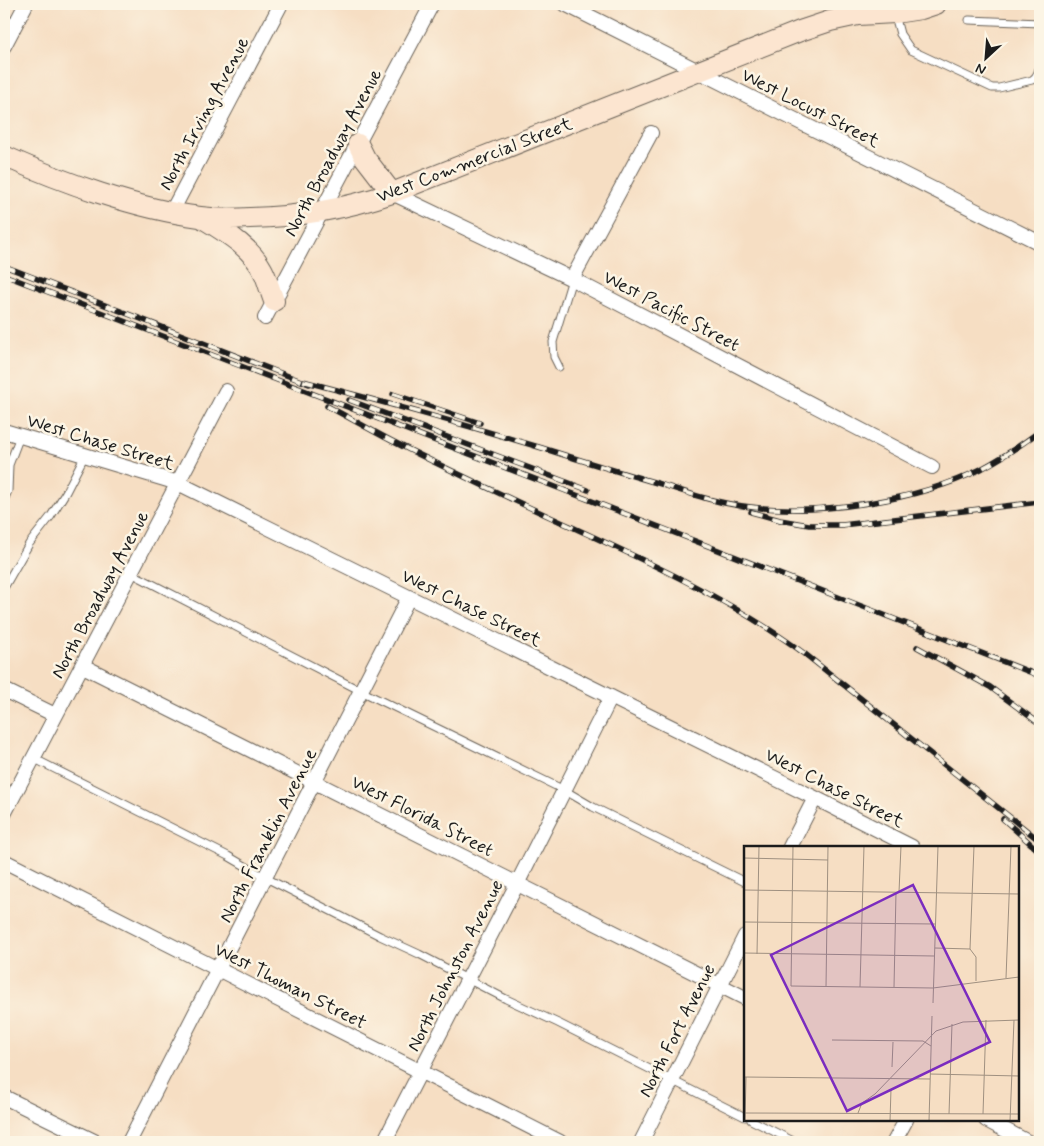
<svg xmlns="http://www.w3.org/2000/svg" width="1044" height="1146" viewBox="0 0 1044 1146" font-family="Mynerve,sans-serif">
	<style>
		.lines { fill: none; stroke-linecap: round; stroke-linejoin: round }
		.lane-casing { stroke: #686056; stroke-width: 9 }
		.street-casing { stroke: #686056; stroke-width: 16 }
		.secondary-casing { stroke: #686056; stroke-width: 22 }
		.lane { stroke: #fff; stroke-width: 7 }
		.street { stroke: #fff; stroke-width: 14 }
		.secondary { stroke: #fce5d0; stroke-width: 20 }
		.rail-casing { stroke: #1c1c1c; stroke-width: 5.5 }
		.rail { stroke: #fcf5e5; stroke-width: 4; stroke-dasharray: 11; stroke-linecap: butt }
		.labels { text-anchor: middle; stroke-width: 5; stroke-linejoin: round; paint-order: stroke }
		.street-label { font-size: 19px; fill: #1c1c1c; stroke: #fcf5e5 }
		.inset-road { fill: none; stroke: #9f9080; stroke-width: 1 }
		.view { fill: #7b2cbf; fill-opacity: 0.15; stroke: #7b2cbf; stroke-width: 2.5 }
		.inset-edge { fill: none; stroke: #1c1c1c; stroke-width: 2.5 }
	</style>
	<rect width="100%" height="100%" fill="#fcf5e5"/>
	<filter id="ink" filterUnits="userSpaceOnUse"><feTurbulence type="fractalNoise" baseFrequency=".02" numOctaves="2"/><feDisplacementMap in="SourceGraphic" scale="10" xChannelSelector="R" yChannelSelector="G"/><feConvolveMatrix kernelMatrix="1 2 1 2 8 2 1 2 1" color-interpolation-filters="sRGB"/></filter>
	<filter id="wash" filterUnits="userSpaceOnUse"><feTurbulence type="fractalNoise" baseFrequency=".0096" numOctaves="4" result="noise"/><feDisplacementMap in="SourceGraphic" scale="20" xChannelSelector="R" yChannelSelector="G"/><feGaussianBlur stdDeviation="1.12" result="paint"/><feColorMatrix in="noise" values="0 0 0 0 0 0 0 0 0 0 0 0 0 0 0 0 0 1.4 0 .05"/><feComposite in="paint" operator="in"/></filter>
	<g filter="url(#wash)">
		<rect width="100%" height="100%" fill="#f6dec3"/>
	</g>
	<g filter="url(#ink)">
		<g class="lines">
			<defs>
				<path id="lane" d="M895,15L900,34L911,50L992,88H999L1032,80C1038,76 1039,70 1040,63
					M969,20L1040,23
					M559,367L554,357L553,342L572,279
					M4,500L8,491L9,465L20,436
					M131,573L361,691L564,790L593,807L745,882
					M5,586L29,544L51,516L66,492L85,455
					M33,758L228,856L266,878L380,936L419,954L506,999L558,1023L745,1117
					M751,1120L795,1142"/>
				<path id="street" d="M565,4L1040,243
					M4,46L26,4
					M392,193L572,279L932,467
					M171,213L281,4
					M572,279L651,133
					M265,318L432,4
					M4,431L178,483L815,798L912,847
					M83,666L745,998
					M4,690L55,715
					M4,814L226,391
					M790,847L815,798
					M4,861L560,1142
					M4,1097L96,1142
					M986,1120L1028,1142
					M129,1142L409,597
					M384,1142L517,884L611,697
					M641,1142L745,936
					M894,1142L906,1120"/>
				<path id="secondary" d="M358,144L365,158L392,193
					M4,156C62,182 137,209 200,217C216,219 233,219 250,218C300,217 345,209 392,193L800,31L830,21L858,15L895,13L921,9L936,4
					M204,219C227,233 254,249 265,275C268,283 271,293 274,301"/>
			</defs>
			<use href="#lane" class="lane-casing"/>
			<use href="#street" class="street-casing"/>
			<use href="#secondary" class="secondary-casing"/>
			<use href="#lane" class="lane"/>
			<use href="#street" class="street"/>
			<use href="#secondary" class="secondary"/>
			<defs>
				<path id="rail" d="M4,266L309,384
					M4,275L644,521L1040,676
					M303,381C383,402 463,424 542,448C580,460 619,472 657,483C688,493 718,504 751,507C821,515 918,501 981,469C1002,458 1021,445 1040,431
					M393,394L480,423
					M349,400L588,490
					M327,406C348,417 369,429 390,440C433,462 477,483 520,503C618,549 718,590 805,654L1040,841
					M751,512L780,520L809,525H842L1040,502
					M917,647L990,687L1040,724
					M1003,819L1040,852"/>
			</defs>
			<use href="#rail" class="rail-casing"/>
			<use href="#rail" class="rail"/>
		</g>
	</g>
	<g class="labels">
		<g class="street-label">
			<text transform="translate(811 107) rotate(27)" y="7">West Locust Street</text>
			<text transform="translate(203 113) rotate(-62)" y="7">North Irving Avenue</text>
			<text transform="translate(332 152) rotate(-62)" y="7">North Broadway Avenue</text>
			<text transform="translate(474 159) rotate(-21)" y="7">West Commercial Street</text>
			<text transform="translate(672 310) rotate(28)" y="7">West Pacific Street</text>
			<text transform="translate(101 441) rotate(17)" y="7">West Chase Street</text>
			<text transform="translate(99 594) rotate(-62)" y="7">North Broadway Avenue</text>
			<text transform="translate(472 607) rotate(26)" y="7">West Chase Street</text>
			<text transform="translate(835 787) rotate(27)" y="7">West Chase Street</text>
			<text transform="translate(423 815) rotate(27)" y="7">West Florida Street</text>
			<text transform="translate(267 835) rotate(-63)" y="7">North Franklin Avenue</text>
			<text transform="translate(454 965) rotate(-63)" y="7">North Johnston Avenue</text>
			<text transform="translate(291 985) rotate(27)" y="7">West Thoman Street</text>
			<text transform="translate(676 1030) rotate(-63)" y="7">North Fort Avenue</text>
		</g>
	</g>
	<g transform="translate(744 846)">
		<rect width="275" height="275" fill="#f6dec3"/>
		<path class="inset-road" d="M49,0L47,140L189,142L275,131M230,0L226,103L232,111V135M0,12L84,14M0,44L275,48M155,46L157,0M0,76L191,78M191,102L226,103M0,107L190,110M13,108L15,0M262,132L267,0M82,141L84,0M116,141L120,0M150,141L152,46M189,157L194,0M88,194L179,195L187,200M148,221L149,196M186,228L275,230M0,231L186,233M0,267L275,268M114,267L118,257L131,248L192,185L219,176L275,174M205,268L208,178M239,268L242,174M1,275L2,231M146,275L147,243M185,275L188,170M266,275L270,174"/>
		<path class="view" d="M169,39L246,196L103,265L27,109Z"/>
		<rect width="275" height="275" class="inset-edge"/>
	</g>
	<rect width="1044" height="1146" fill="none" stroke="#fcf5e5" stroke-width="20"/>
	<g transform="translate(986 58) rotate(206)" stroke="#fcf5e5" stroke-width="4" paint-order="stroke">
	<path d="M0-4L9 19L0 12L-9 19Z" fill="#1c1c1c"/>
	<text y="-8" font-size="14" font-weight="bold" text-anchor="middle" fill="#1c1c1c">N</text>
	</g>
</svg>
